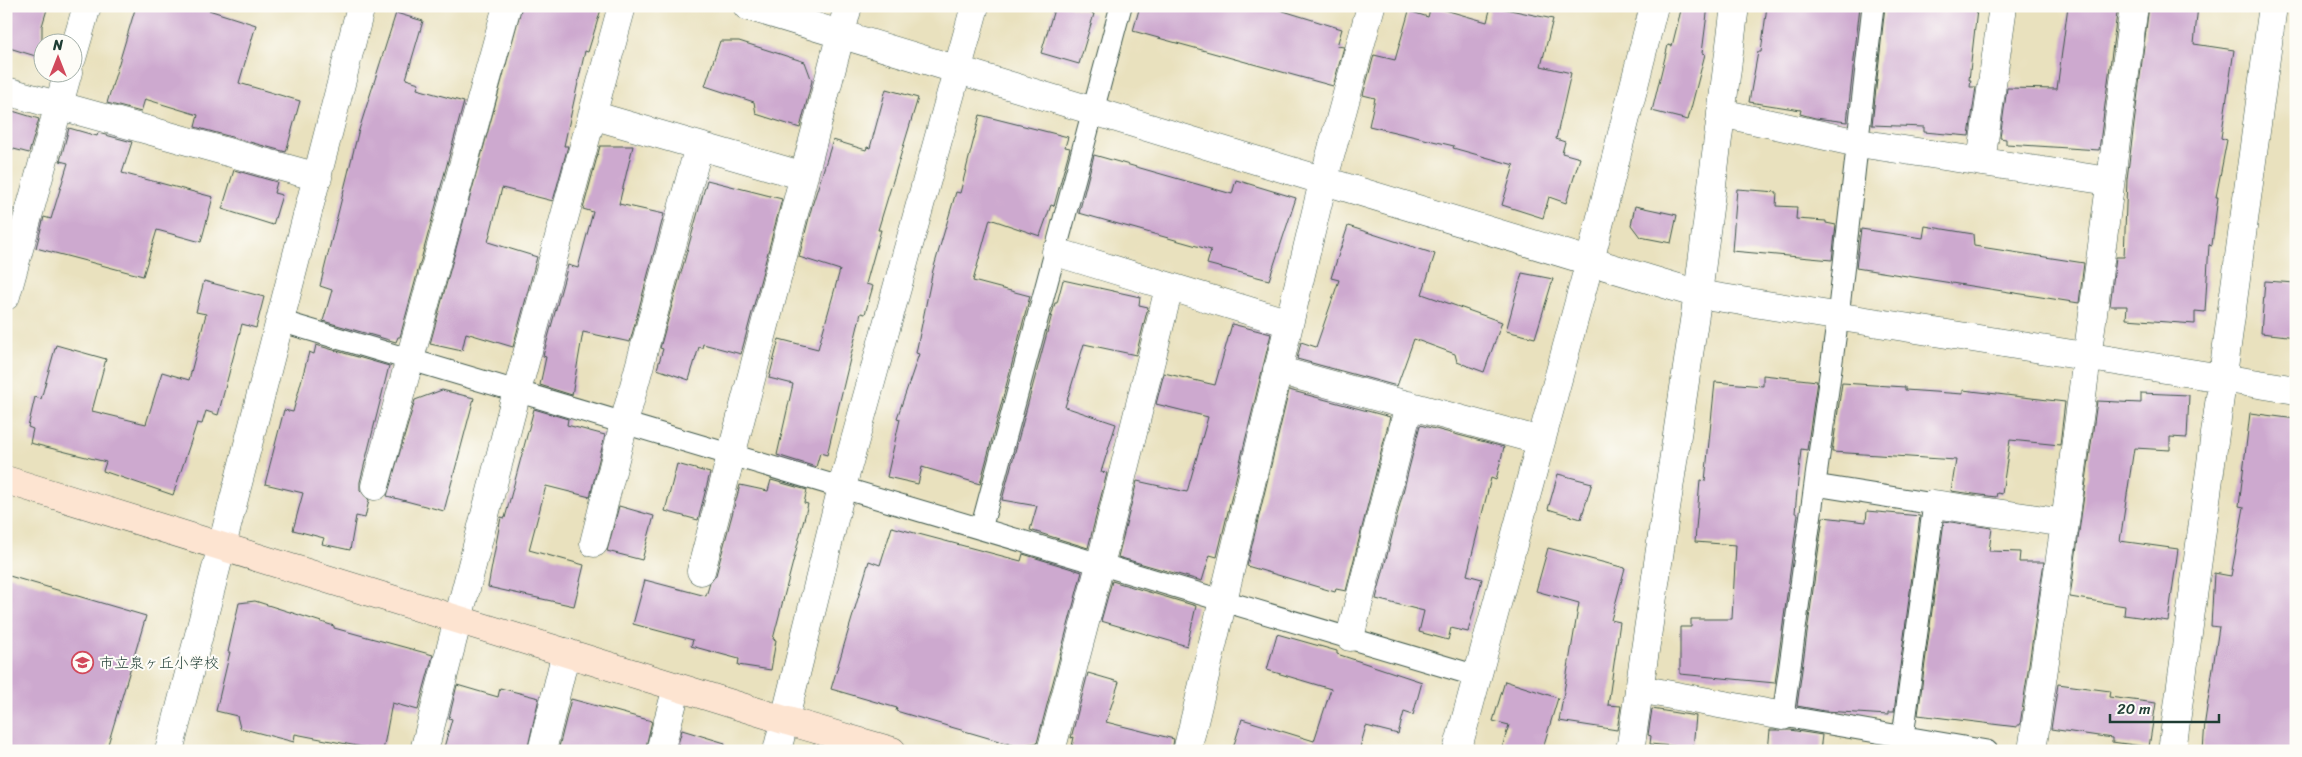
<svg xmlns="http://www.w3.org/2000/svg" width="2302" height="757" viewBox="0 0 2302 757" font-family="Sriracha,'Klee One',sans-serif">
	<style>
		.building { fill: #cda9cf }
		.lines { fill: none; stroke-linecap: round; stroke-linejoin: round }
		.lane-casing { stroke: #3d5649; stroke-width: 23 }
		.street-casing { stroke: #3d5649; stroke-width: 29 }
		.secondary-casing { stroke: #3d5649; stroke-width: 29 }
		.lane { stroke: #fff; stroke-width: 21 }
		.street { stroke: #fff; stroke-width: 28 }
		.secondary { stroke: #fde4d1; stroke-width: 28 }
		.labels { text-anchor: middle; stroke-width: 4; stroke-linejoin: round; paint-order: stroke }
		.poi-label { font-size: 15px; fill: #1f3d34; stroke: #fdfcf7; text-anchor: start }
	</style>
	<rect width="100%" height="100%" fill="#fdfcf7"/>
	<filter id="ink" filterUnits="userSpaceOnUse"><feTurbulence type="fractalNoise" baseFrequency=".02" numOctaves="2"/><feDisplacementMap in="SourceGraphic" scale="10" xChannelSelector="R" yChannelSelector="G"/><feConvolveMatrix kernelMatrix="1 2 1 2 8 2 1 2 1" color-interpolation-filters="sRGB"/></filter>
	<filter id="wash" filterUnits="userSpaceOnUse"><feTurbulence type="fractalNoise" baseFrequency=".0096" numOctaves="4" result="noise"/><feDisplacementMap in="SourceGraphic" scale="20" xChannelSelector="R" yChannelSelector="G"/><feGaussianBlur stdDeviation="1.12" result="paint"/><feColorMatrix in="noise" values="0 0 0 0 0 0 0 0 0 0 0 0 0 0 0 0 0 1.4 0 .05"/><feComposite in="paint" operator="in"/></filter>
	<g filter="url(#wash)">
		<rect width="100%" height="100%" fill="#e9e1be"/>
		<g id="blocks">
			<path class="building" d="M6,6H48L42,26V58L6,47Z
				M136,6H196L256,25L239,83L300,101L286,152L195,127L198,115L145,99L141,112L107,103Z
				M522,6H602L588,52L585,51L564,146H568L553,201L502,188L488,242L537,257L513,347L466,333L462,351L430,344Z
				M1055,6H1068L1094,14L1079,64L1041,53Z
				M1140,6H1267L1342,29L1337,46L1344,47L1333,86L1133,31Z
				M1431,6L1487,22L1491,6L1553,19L1541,66L1571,73L1556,139L1565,142L1562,153L1580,158L1566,203L1549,197L1543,218L1502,205L1514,165L1453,148L1454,146L1369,126L1375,98L1363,95L1374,55L1395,60L1409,11L1428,17Z
				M1682,6H1708L1702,53L1705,54L1688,120L1652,111L1668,45L1672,46Z
				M1767,6H1860L1847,122L1815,118L1800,114L1801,110L1749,102L1758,52H1761Z
				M1885,6H1943L1977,10L1969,80H1971L1970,87H1976L1969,136L1924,132V127L1872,125Z
				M2068,6H2118L2099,150L2006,144V139L2000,138L2007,88L2057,89Z
				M2149,6H2198L2194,44L2234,50L2221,138L2227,140L2216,197H2218L2212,245L2209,244L2205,312L2195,311V324L2126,319L2127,306H2110L2116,257H2124L2127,179Z
				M396,13L423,21L406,79L419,83L417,89L464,102L400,337H398L396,342L323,321L332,290L320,286L358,133Z
				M720,41H739L805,62L812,81L800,128L756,114L754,102L705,86Z
				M886,89L918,98L878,230H881L866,284L873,286L865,314L861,313L827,455L820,453L816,467L777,455L793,384L769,378L779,339L818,349L840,270L799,257L812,206L833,140L866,150L867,147L870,148Z
				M6,109L39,119L29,153L6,147Z
				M980,115L1068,137L1065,147L1070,148L1054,206L1051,205L1040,236L990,219L973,281L1030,296L980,484L922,467L918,484L887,477L900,419L897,418L919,354L916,353L933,270L956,192L960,193Z
				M69,128L97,136L98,133L132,142L122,173L213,197L201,242L157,230L143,276L36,248L44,217L51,219L68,163L60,161Z
				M600,146H633L619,204L664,214L630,342L583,332L572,395L540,385L546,357L543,356L568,265L578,268L593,212L583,209Z
				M1094,155L1232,194L1236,180L1296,198L1269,280L1207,264L1211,250L1079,213Z
				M234,170L277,182L274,193L282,195L273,225L222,209Z
				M707,180L782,199L741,354L703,344L702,348L699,347L689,380L657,369L663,349L660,348Z
				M1737,189L1777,192L1776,206L1797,207L1796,219L1826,221V223L1836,225L1832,260L1732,251Z
				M1635,206L1677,215L1671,243L1640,237L1631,225Z
				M6,207L14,209L6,237Z
				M1348,226L1435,254L1422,294L1502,322L1484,372L1457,362L1455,354L1414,339L1397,386L1297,359L1301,342L1316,347L1339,280L1331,278Z
				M1925,226L1973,234L1974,246L2084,263L2079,303L1856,268L1861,229L1923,238Z
				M1522,273L1553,279L1535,338L1506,331Z
				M1063,280L1140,297L1139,305L1148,307L1136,355L1084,344L1065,407L1116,424L1101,472L1107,473L1088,548L1030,530L1037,506L1002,500L1055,303H1057Z
				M204,281L264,297L256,328L242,324L218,415L206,411L202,424L197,423L173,495L103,471L106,462L30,443L33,429L28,427L35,397L41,399L56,345L106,359L92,411L146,424L162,372L189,380L206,314L196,312Z
				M2265,281L2296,283V337L2261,333Z
				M1232,324L1271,334L1217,557L1210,555L1202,581L1118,557L1137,481L1187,492L1208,417L1156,404L1164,373L1215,385Z
				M316,345L389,366L360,482V490L369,500L365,518L356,516L350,550L322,544L324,538L293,530L303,493L265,484L284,410L293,412L309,352L314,354Z
				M1763,375L1817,381L1807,450L1801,449L1795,513L1798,514L1775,683L1680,674V627H1691V619H1732L1736,545L1695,542L1700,480L1705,481L1715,382L1763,386Z
				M1842,383L1905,387V390L1963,394V390L2065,402L2060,445L2010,440L2002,494L1997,493L1996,497L1951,491L1956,460L1832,452Z
				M442,390L474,398L444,511L387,496L415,400Z
				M1289,390L1390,417L1346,591L1336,589L1335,592L1247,566Z
				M2141,393L2189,395L2187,438L2170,437V450L2134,448L2120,541L2178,549L2168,621L2124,615L2125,606L2070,597L2097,401L2141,403Z
				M534,409L568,419L567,425L605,435L590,497L546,486L529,550L584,565L574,606L488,587L501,517L505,518Z
				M2250,413L2296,419V715L2292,751H2203L2205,721L2219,627L2211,626L2214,573L2231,576L2244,507L2239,506Z
				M1420,425L1504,447L1496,480L1491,478L1467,575L1482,579L1468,632L1451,628L1448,640L1419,632L1424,611L1376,599Z
				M677,464L710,473L698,520L665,511Z
				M1558,474L1592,483L1581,519L1548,509Z
				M771,480L807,490L804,503L808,504L773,639L776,640L771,670L738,665L739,659L691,646L693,640L633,624L645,580L706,596L710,583L716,575L740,485L768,491Z
				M619,506L654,516L642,560L607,551Z
				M1867,511L1920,516L1894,712H1888V715L1825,711L1797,706L1823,517L1866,522Z
				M1944,521L1992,528L1989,551L2020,552L2019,562H2044L2020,725H2017V727L1918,715Z
				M892,527L1021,561L1023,554L1082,572L1037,743L1016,746L896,711L897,708L831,689L869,561L880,565Z
				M1548,548L1625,568L1611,620L1620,622L1608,705L1621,706L1617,730L1559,721L1579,603L1536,591Z
				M6,575L146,616L106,751H6Z
				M1112,581L1196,606L1187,646L1101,621Z
				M255,601L334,626V628L433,655L418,710L392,703L383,751L295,734L294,742L240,728L237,716L216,711L230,652H228L239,603Z
				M1277,634L1337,651V654L1422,682L1413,715L1404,712L1398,734L1366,726L1359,751H1232L1242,719L1314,741L1331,689L1267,670Z
				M1088,673L1119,682L1106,722L1174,739L1172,751H1071L1074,737L1071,738Z
				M1505,681L1558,698L1542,751H1501L1509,725L1493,721Z
				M2058,684L2110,691L2109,697L2156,703L2149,747L2112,742V738L2051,729Z
				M457,685L498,697L500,688L539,698L527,751H443L452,719L449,718Z
				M571,699L652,721L645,751H558Z
				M1652,709L1696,716L1693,748L1650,744L1651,736L1648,735Z
				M682,730L725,743L724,751H676Z
				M1770,730H1790L1822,735L1820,751H1768Z"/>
		</g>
	</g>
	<g filter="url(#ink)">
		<use href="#blocks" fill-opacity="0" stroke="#3d5649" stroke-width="1"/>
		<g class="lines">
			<defs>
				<path id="lane" d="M1873,6L1838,317L1783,716L1987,751
					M280,321L1477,676
					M1815,485L1934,504L1901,751
					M981,529L1121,6"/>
				<path id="street" d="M747,6L1698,294L2296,390
					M72,58L87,6
					M6,91L318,177
					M1721,113L1858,143L2109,181
					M592,115L804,176
					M1981,162L2003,6
					M1056,252L1289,323
					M6,296L68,72
					M1277,370L1541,441
					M375,486L507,6
					M1934,504L2065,523L2134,6
					M594,543L624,423L699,146
					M701,571L848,6
					M1350,637L1409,405
					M1639,689L1783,716
					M169,751L361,6
					M424,751L517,391L622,6
					M542,751L566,652
					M660,751L677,687
					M777,751L842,487L975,6
					M1051,751L1100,565L1169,288
					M1187,751L1323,182L1371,6
					M1457,751L1590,261L1654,6
					M1630,751L1698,294L1735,6
					M2032,751L2065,523
					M2172,751L2273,6"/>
				<path id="secondary" d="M6,480L784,720L892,751"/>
			</defs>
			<use href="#lane" class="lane-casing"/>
			<use href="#street" class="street-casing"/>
			<use href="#secondary" class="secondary-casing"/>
			<use href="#lane" class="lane"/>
			<use href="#street" class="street"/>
			<use href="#secondary" class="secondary"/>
		</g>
	</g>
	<defs>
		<symbol id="school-ring" viewBox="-11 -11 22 22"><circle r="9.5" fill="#fdfcf7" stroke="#d1495b" stroke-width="1.5"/><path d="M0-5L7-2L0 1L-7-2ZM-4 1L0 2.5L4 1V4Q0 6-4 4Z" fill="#d1495b"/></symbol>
	</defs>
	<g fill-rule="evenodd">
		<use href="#school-ring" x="70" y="650" width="25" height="25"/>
	</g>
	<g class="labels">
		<g class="poi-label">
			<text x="99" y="668">市立泉ヶ丘小学校</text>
		</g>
	</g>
	<rect width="2302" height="757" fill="none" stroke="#fdfcf7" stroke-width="25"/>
	<g transform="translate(58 58)"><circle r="24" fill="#fdfcf7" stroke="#a4b0a9"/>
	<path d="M0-4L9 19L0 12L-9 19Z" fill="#d1495b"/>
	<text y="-8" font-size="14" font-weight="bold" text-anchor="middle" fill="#1f3d34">N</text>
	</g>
	<path d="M2110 714v8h109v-8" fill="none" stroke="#1f3d34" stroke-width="2.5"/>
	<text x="2117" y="714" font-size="15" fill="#1f3d34" stroke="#fdfcf7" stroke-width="4" paint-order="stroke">20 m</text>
</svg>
